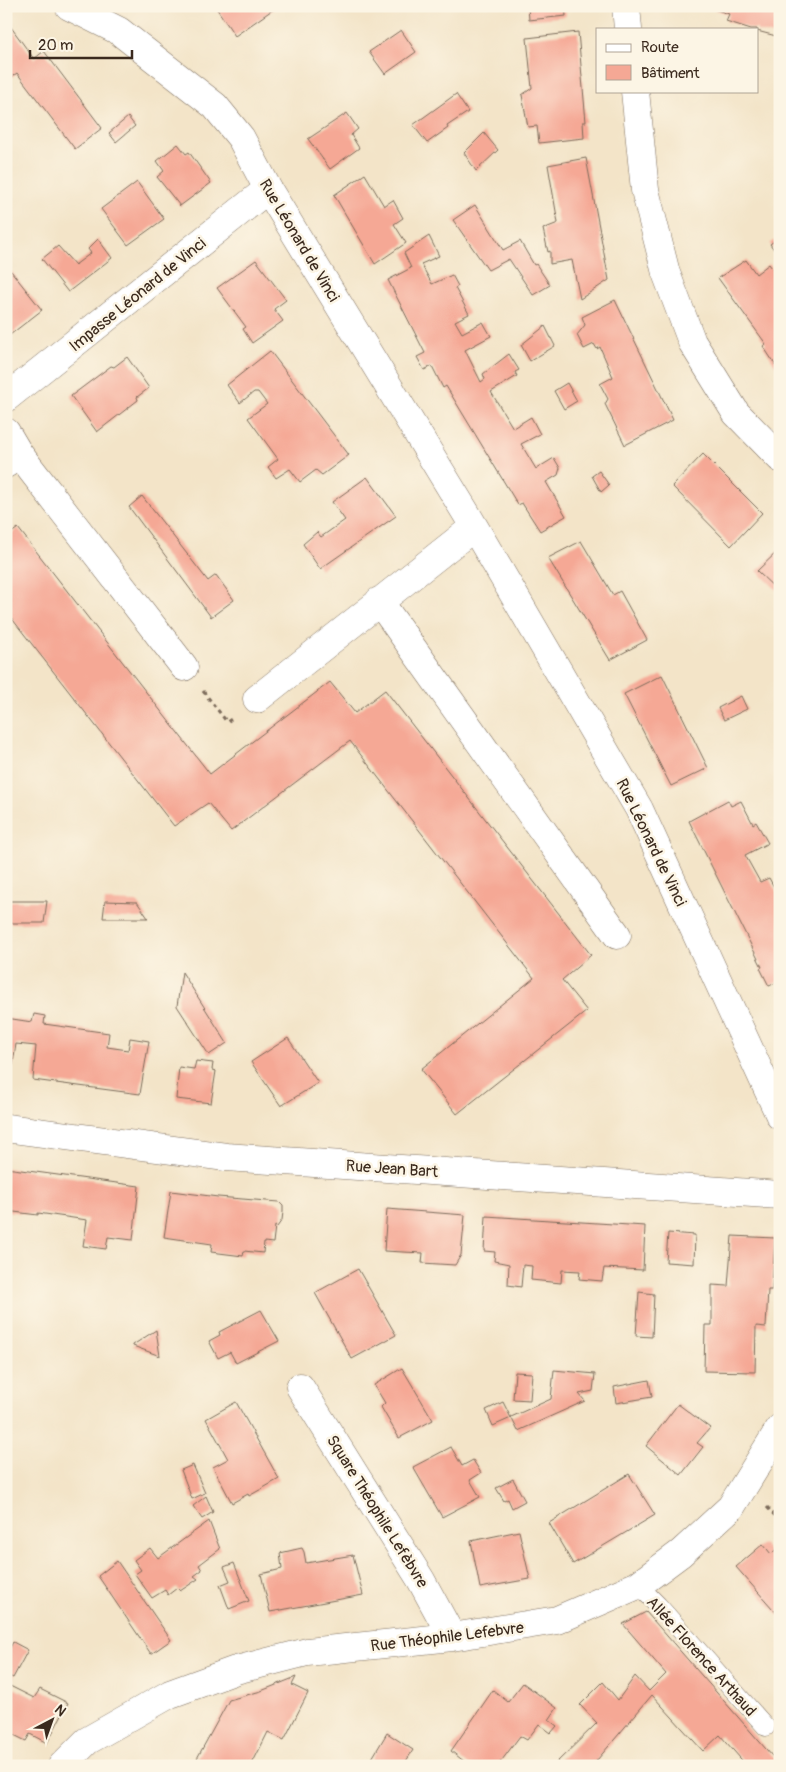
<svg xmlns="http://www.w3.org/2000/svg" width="786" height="1772" viewBox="0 0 786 1772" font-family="Pangolin,sans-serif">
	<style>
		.building { fill: #f5a895 }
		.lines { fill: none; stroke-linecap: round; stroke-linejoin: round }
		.service-casing { stroke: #7b6b5a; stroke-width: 19 }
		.minor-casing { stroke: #7b6b5a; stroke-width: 29 }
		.path { stroke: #7b6b5a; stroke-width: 3; stroke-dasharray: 4 4; stroke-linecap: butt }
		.service { stroke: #fff; stroke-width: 18 }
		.minor { stroke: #fff; stroke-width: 28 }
		.labels { text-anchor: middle; stroke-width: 5; stroke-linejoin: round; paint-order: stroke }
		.street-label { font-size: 16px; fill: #3b2a1e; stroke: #fcf5e5 }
	</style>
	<rect width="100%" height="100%" fill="#fcf5e5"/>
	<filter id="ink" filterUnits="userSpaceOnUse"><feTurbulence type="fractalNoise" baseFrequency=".02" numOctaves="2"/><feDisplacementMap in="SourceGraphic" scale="10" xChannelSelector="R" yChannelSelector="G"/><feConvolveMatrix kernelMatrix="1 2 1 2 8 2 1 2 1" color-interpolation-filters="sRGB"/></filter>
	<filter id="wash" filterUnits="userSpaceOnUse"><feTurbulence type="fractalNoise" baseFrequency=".0096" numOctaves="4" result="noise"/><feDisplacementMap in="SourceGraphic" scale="20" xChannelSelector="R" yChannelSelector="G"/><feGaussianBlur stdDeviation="1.12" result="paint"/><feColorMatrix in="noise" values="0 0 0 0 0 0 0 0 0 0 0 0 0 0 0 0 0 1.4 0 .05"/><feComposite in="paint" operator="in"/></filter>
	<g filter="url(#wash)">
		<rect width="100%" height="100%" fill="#f3e4c8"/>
		<g id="blocks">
			<path class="building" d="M215,6H278L235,36Z
				M528,6H565L566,16L529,20Z
				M712,6H780V37L757,31V29H751L726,21L729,14L711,8Z
				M8,23L34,59L44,51L102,128L75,149L17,73L6,81V25Z
				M401,30L416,52L385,74L369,52Z
				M578,32L586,122H583L584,138L539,143L537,126L528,127L522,95L532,88L527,38Z
				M456,94L468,112L447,126L448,128L427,143L413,125Z
				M347,113L358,129L351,135L359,148L330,169L308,139Z
				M128,117L135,126L116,142L109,133Z
				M484,133L498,150L476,171L464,153Z
				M178,144L186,154L189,152L211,183L180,206L157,177L164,171L157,161Z
				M586,158L609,280L580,299L572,260L550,264V251L548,252L543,229L558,223L548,165Z
				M365,174L384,206L393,200L403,218L394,224L406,243L375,264L334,195Z
				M137,182L164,219L128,245L101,209Z
				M475,205L503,250L520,241L534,265L536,264L550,285L533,295L509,259L488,270L453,220Z
				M429,236L439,256L421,264L432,284L452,275L458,286L455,288L469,314L455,321L462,333L483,322L491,336L465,350L481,382L485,379L483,374L509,354L519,370L515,372L517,376L491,392L513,428L531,417L540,434L521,444L536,469L554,458L560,468L558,475L546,482L566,516L540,531L522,503L518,505L446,386L443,388L432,366L424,370L417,357L425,353L388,280L411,268L404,253Z
				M780,237V254L778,255L770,244Z
				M98,239L112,258L68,292L42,259L58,246L75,265L91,253L88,249Z
				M256,260L286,300L274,309L283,321L252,343L243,329L246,327L217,288Z
				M746,260L756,274L769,264L780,279V372L763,346L766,344L718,278Z
				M11,271L42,310L6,338V275Z
				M615,300L673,420L625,445L605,404L608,399L600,384L613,377L600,347L597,349L594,344L584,349L577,335L585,325L582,317Z
				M545,326L555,346L530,361L521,345Z
				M270,351L349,455L322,475L316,470L300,482L290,469L276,478L268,467L278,459L248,418L267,404L258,392H254L240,403L227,385Z
				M127,357L149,388L137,397L138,400L97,432L71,396L111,366L114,367Z
				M567,383L577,401L564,409L554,391Z
				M703,454L762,513L731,546L672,486Z
				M599,471L609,485L601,492L592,476Z
				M367,477L396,516L320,569L303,544L317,532L321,537L345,520L332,502Z
				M142,496L208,581L216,575L234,600L211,617L129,507Z
				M18,528L210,774L330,682L355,713L385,690L591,955L562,980L587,1011L457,1114L421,1069L534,978L350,741L231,831L208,803L174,826L6,611V537Z
				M581,541L613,595L620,591L647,640L610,660L548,558Z
				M780,549V593L757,571Z
				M662,675L708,768L671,786L624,694Z
				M741,696L747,709L724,720L718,708Z
				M728,800L731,806L741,801L753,824L756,822L768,843L745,855L760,882L769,878L780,898V981L769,986L760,968L762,967L689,821Z
				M6,901H47L44,923H6Z
				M105,901L137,902L148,918H103Z
				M182,972L227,1043L209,1055L177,1006Z
				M34,1014L45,1016L44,1024L109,1033L107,1047L128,1050L130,1038L149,1041L140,1094L33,1080L36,1046L16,1044L11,1076L6,1075V1018L32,1022Z
				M288,1038L318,1083L281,1106L251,1062Z
				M196,1061L213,1063L212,1070L216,1071L211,1103L176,1099L179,1067L194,1069Z
				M6,1168L139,1186L133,1240L108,1237L106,1249L83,1246L87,1220L38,1213V1215L6,1211Z
				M171,1191L218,1197L279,1202L283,1206V1212L282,1220L277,1227L275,1226L273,1243L264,1242L263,1253L244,1251L243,1256L211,1252L212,1244L164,1237Z
				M387,1209L465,1215L461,1255L455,1265L422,1263L423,1253L384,1251Z
				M486,1216L645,1226L643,1270L604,1268L602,1281L579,1279L580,1271L562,1270L561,1283L531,1280L532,1266L523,1265L521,1287L508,1285L509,1264L494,1261L495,1252L484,1251Z
				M668,1233L695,1235L694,1264L666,1262Z
				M732,1236L775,1238L772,1290H768L766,1327L756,1326L755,1372L704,1371L705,1325H712V1285L728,1286Z
				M358,1269L396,1335L352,1359L315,1293Z
				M639,1292L654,1294L652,1337L636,1336Z
				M261,1310L279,1341L236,1363L230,1352L218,1358L209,1341L220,1335L219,1332Z
				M156,1330L160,1356L133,1346V1345Z
				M402,1368L433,1420L399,1438L381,1407L385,1403L374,1385Z
				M554,1370L595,1374L593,1391L579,1394L585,1401L518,1431L511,1417L551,1399Z
				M515,1372L532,1373L530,1400L513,1399Z
				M649,1380L652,1397L616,1403L614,1387Z
				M236,1402L279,1479L249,1496L248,1494L232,1503L213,1467L228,1459L206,1419Z
				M503,1402L511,1418L493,1426L486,1410Z
				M678,1404L710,1428L697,1443L703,1447L681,1475L646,1446Z
				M451,1447L462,1466L473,1460L481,1473L470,1480L480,1497L442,1517L413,1467Z
				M193,1465L205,1493L192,1499L181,1470Z
				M629,1474L655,1515L573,1564L549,1523Z
				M513,1479L525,1501L512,1508L508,1499L504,1501L496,1488Z
				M206,1496L213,1512L202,1519L193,1506Z
				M209,1521L220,1549L199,1565L202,1570L194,1576L198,1579L180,1591L177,1588L168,1595L165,1590L152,1598L135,1574L141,1570L134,1560L150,1548L158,1558Z
				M519,1531L530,1579L480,1588L471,1541Z
				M763,1544L771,1554L780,1546V1617L736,1567Z
				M302,1548L304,1552L306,1563L353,1555L363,1595L270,1612L261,1574L282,1569L280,1553Z
				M117,1561L171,1640L151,1654L98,1576Z
				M234,1563L249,1601L229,1609L220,1585L230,1581L224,1567Z
				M646,1612L780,1765V1766H747L720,1735L703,1751L652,1695L592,1766H559L556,1763L597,1723L580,1705L603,1682L618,1700L635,1676L649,1691L666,1674L623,1624Z
				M13,1642L28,1650L13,1678L9,1676L6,1683V1655Z
				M296,1677L292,1685L308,1693L284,1740L268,1732L251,1766H202L195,1762L229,1700L261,1691Z
				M523,1683L557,1708L549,1720L557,1726L551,1733L539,1724L527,1740L520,1736L499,1764L502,1766H470L451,1751L493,1690L508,1702Z
				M6,1684L34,1698L40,1689L68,1703L47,1743L30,1734L26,1741L6,1731Z
				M387,1733L413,1750L403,1766H381L371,1760Z"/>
		</g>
	</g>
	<g filter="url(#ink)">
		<use href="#blocks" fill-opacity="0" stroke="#7b6b5a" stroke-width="1"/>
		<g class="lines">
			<defs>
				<path id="service" d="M638,1585L658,1605L766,1727"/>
				<path id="minor" d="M69,6L119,31L215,106L241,138L268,189L466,513L639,809L780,1116
					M626,6L628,29
					M635,91L645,190L666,273L692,342L736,413L780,458
					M6,398L268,189
					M6,432L19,454L6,464
					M19,454L184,667
					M379,601L617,935
					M257,699L474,527
					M6,1128L226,1157L780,1195
					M300,1387L421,1580L452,1637
					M62,1766L87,1741L170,1694L236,1670L307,1652L452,1637L557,1620L638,1585L681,1553L731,1507L780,1428"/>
			</defs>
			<use href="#service" class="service-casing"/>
			<use href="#minor" class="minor-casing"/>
			<path class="path" d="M203,691L227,722L234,717
				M767,1507L780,1521"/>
			<use href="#service" class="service"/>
			<use href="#minor" class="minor"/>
		</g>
	</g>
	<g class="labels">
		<g class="street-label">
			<text transform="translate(300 240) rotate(59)" y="6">Rue Léonard de Vinci</text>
			<text transform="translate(137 294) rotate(-39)" y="6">Impasse Léonard de Vinci</text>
			<text transform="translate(652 842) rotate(64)" y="6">Rue Léonard de Vinci</text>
			<text transform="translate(392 1168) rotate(4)" y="6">Rue Jean Bart</text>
			<text transform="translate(378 1511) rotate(58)" y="6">Square Théophile Lefèbvre</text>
			<text transform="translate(447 1636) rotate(-7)" y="6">Rue Théophile Lefebvre</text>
			<text transform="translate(702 1656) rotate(48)" y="6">Allée Florence Arthaud</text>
		</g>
	</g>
	<rect width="786" height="1772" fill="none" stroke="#fcf5e5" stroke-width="25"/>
	<rect x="596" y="28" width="162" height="65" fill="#fcf5e5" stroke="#afa495"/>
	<rect x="606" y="44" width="25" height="8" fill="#ffffff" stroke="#afa495"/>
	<text x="641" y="52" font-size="15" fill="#3b2a1e">Route</text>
	<rect x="606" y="65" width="25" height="15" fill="#f5a895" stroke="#afa495"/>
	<text x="641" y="78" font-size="15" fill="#3b2a1e">Bâtiment</text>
	<g transform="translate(52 1720) rotate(41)" stroke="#fcf5e5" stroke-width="4" paint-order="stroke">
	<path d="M0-4L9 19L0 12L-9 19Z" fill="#3b2a1e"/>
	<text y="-8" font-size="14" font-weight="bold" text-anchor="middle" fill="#3b2a1e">N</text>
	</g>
	<path d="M30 50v8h102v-8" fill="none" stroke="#3b2a1e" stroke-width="2.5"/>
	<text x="38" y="50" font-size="15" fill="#3b2a1e" stroke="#fcf5e5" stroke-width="4" paint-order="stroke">20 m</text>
</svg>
